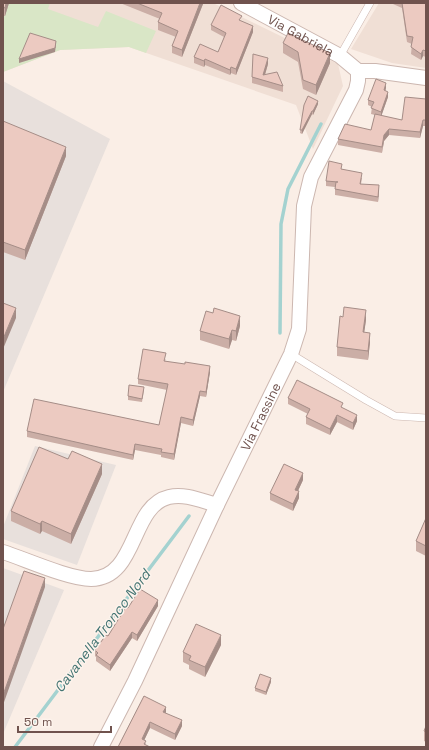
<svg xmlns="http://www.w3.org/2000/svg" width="429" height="750" viewBox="0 0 429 750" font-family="'Space Grotesk',sans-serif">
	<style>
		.residential { fill: #f0dfd5 }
		.industrial { fill: #e8e0dc }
		.green { fill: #d9e6c6 }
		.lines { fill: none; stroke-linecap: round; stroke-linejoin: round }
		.stream { stroke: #a4d2d0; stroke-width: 3.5 }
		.lane-casing { stroke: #ccb7b0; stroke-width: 8 }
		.street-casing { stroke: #ccb7b0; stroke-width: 16 }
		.lane { stroke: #fff; stroke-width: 7 }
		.street { stroke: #fff; stroke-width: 14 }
		.wall { fill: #cbaea6 }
		.shaded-wall { fill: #a58d87 }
		.building { fill: #eccac1; stroke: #a58d87 }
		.labels { text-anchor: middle; stroke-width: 3; stroke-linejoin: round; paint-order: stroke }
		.street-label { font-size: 13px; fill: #70534e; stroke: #fdf3ec }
		.water-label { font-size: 14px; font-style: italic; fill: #437472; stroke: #fdf3ec }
	</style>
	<rect width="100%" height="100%" fill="#faeee6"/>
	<path class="residential" d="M3,3H213L338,64L343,86L313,149L296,105L129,47L60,50L3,72Z
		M379,3H426V68L392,63L351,49Z"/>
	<path class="industrial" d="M3,81L110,139L3,392Z
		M35,446L116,465L77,565L3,539V527Z
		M3,568L64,590L3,734Z"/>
	<path class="green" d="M3,3H50L48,9L98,27L106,11L156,31L146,53L129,47L60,50L3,72Z"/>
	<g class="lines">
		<path class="stream" d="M280,333L281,224L288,189L321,124
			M15,747L189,516"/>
		<defs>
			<path id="lane" d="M340,56L370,3
				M291,354L366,400L395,416L426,418"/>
			<g id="street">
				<path id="s1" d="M241,3L340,56L358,71"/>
				<path d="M358,71H375L426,78"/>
				<path d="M3,552C25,559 69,579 91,579C138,578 130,506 169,497C185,493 202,501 217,505"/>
				<path id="s2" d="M101,747L135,681L217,505L291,354L299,329L304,206L311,177L356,90L358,81V71"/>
			</g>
		</defs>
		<use href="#lane" class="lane-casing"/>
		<use href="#street" class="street-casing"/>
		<use href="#lane" class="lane"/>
		<use href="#street" class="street"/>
	</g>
	<path class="wall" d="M3,3H9L5,16H3Z
		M120,3H203V4L182,57L172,53V46L176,37L158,30V22L160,19Z
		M393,3H426V57L423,56L421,60L411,54L412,44L407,42L402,8L393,4Z
		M242,21L253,32L236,75L231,73L230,75L205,65L204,67L194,63V57L218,52L224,37L211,30V25Z
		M283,43L330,63L316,95L303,89L298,62L283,53Z
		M268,64L265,75L283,86V92L252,83V77Z
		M386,88L385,91L388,97L381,116L402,120L426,99V126H423L420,138L389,135L384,141L382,153L338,145V139L371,130L375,115L371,114L372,107L368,105V100Z
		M318,104L313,115L312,114L302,134L300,133L304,105Z
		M3,121L66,156L25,260L3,252Z
		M342,169L362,178L361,184L379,191L378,202L335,195V187L326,186V181Z
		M366,320L364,332L370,342L368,360L337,356V347Z
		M240,326L236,341L232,340L229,349L200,340V331Z
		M166,359L165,361L210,372L206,397L200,396L193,426L181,423L174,460L161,457V455L135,450L133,460L27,437V431L159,425L167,390L138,384V379Z
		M144,390L142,402L128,400V396Z
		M288,398L343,408L357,421L353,430L337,422L330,435L306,424V417L308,414L288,404Z
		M102,474L71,544L42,531L40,534L11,521V511Z
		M303,480L298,491L299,498L293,511L270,500V493Z
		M426,518V556L416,551V541Z
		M158,606L137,641L132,638L110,671L96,661V657L95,656V650L108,636L128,608Z
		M221,645L205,677L189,669V665L183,662V652Z
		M271,682L266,695L255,691V688Z
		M144,696L182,726L175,740L150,728L144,740L146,744L118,747Z
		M426,726V742L424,741V731Z"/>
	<path class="shaded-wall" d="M6,3H9L5,16V8Z
		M200,3H203V4L182,57V50Z
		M253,26V32L236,75V69Z
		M56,41V45L55,52L19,63V59Z
		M423,50V56L421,60V54Z
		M330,53V63L316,95V85Z
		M268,58V64L263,81V75Z
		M205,59V65L204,67V61Z
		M231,67V73L230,75V70Z
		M386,83V88L384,96V90Z
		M388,92V97L381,117V112Z
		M318,101V104L313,115V111Z
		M312,111V114L302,134V130Z
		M423,120V126L420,138V132Z
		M389,129V135L384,141L382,153L384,135Z
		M66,147V156L25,260V250Z
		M379,185V191L378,202V197Z
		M16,308V318L3,349V339Z
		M366,310V320L363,341V332Z
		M240,316V326L236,341V331Z
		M232,330V340L229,349V339Z
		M370,333V342L368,360V351Z
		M210,366V372L206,397V392Z
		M200,391V396L193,426V420Z
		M337,415V422L330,435V429Z
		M357,415V421L353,430V423Z
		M181,417V423L174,460V454Z
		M135,444V450L133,460V455Z
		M102,464V474L71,544V534Z
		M303,473V480L295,497V490Z
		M299,491V498L293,511V504Z
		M42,521V531L40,534V524Z
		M45,578V587L3,705V695Z
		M158,600V606L137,641V635Z
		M132,632V638L110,671V665Z
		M221,635V645L205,677V667Z
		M271,678V682L266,695V692Z
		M166,707V713L163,712Z
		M182,720V726L175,740V734Z
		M150,722V728L142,745V739Z"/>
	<path class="building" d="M3,3H6L5,8L3,7Z
		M137,3H200L182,50L172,46L178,31L158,22L162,13Z
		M402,3H426V51L423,50L421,54L411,47L413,37L407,36Z
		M221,5L242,16L239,20L253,26L236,69L231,67L230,70L205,59L204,61L194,57L200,44L218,52L226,33L211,25Z
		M30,33L56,41L55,48L19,59Z
		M288,33L330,53L316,85L303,80L298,52L283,43Z
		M253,54L268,58L263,75L277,72L283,86L252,77Z
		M376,79L386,83L384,90L388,92L381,112L371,108L374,102L368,100Z
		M308,96L318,101L313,111H312L302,130H300L304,105Z
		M405,97L426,99V120H423L420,132L389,129L384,135L382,147L338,139L345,124L371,130L375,114L402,120Z
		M3,121L66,147L25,250L3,242Z
		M329,161L342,164L341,169L362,173L360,184L379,185L378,197L335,189L336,182H338L326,181Z
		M3,303L16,308L3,339Z
		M344,307L366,310L363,332L370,333L368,351L337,347L340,316L343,317Z
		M214,308L240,316L236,331L232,330L229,339L200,331L206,311L213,313Z
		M143,349L166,353L164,361L185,364V362L210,366L206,392L200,391L193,420L181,417L174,454L161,452L162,449L135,444L133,455L27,431L34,399L159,425L168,384L138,379Z
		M297,380L343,403L341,407L357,415L353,423L337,415L330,429L306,417L310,409L288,398Z
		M129,385L144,387L142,399L128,396Z
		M39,447L68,459L72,451L102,464L71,534L42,521L40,524L11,511Z
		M284,464L303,473L295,490L299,491L293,504L270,493Z
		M426,518V546L416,541Z
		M24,571L45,578L3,695V629Z
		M140,589L158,600L137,635L132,632L110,665L96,655L98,653L95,650L106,635L108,636L126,607L128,608Z
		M196,624L221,635L205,667L189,660L191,656L183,652Z
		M260,674L271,678L266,692L255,688Z
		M144,696L166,707L163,712L182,720L175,734L150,722L142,739L146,741L144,744L150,747H118Z
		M426,726V732L424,731Z"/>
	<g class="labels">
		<g class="street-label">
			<text dy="5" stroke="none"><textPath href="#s1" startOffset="68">Via Gabriela</textPath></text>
			<text dy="5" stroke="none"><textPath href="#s2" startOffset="367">Via Frassine</textPath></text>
		</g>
		<g class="water-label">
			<text transform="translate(102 631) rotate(-53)" y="5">Cavanella Tronco Nord</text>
		</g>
	</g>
	<rect width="429" height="750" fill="none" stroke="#70534e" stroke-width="8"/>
	<path d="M18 726v6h93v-6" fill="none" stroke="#70534e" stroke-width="2"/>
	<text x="24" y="726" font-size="12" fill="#70534e" stroke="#fdf3ec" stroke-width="3" paint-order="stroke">50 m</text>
</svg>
